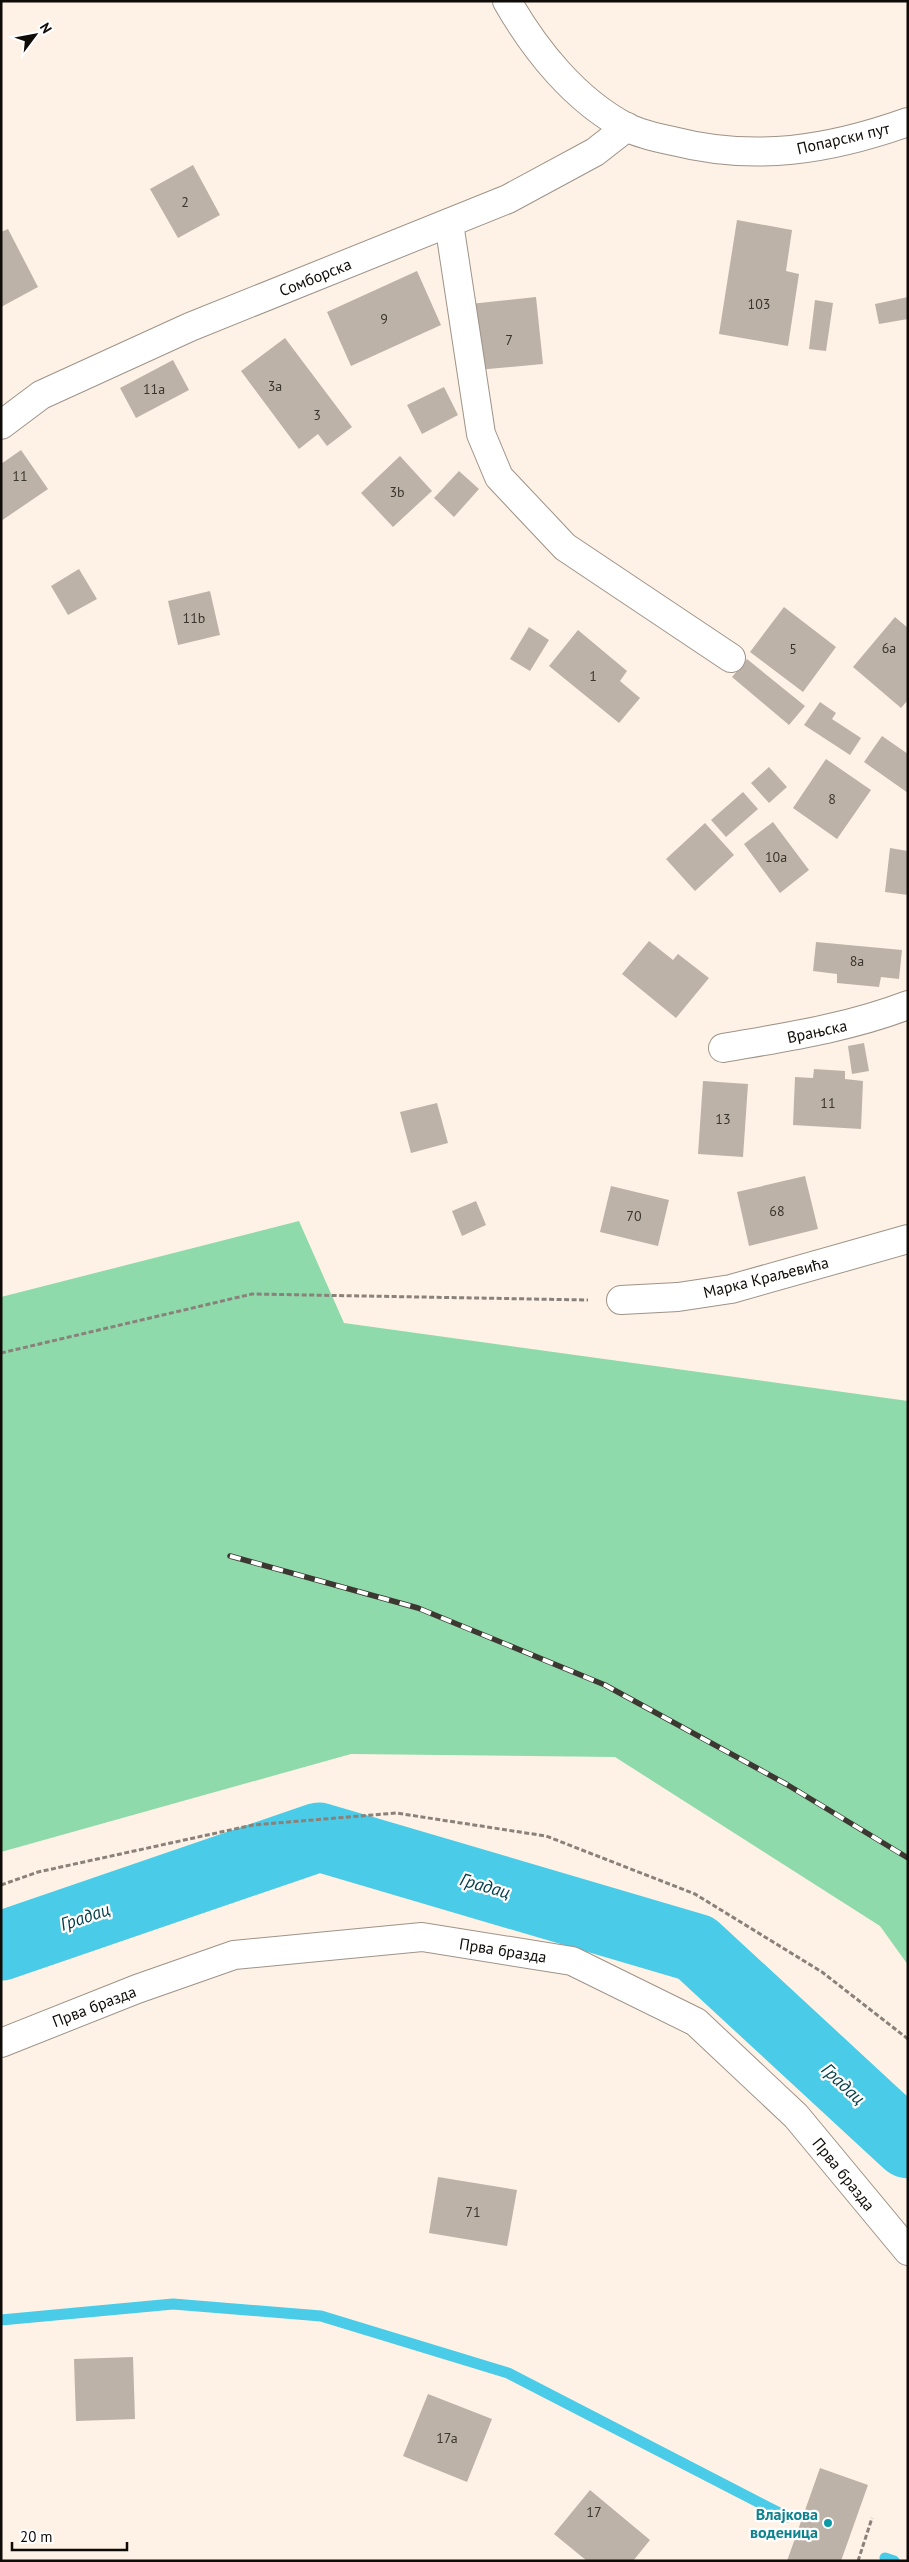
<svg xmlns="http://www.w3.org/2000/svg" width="909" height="2562" viewBox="0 0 909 2562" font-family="'PT Sans',sans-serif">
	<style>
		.green { fill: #8edaab }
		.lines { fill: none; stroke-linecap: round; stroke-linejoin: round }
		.stream { stroke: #4acbe7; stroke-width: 11 }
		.river { stroke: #4acbe7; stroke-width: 69 }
		.building { fill: #bdb2a7 }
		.minor-casing { stroke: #9e9389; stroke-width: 30 }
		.tertiary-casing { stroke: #9e9389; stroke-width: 30 }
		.path { stroke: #8a827a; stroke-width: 3; stroke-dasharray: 5 2.5; stroke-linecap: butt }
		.minor { stroke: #fff; stroke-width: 28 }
		.tertiary { stroke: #fff; stroke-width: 28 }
		.rail-casing { stroke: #3d3732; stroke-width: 5.5 }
		.rail { stroke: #fff; stroke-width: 4; stroke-dasharray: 11; stroke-linecap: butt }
		.culture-dot { fill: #0f9aa8; stroke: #fff; stroke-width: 2 }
		.labels { text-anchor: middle; stroke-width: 4.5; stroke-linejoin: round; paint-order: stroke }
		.number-label { font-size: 14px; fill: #3a352f }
		.street-label { font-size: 16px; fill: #0f0b07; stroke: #fff }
		.culture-label { font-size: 16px; font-weight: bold; fill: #0d838f; stroke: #fff; text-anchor: end }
		.water-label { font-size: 18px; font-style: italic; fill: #023f4a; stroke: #fff }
	</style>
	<rect width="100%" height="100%" fill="#fef2e6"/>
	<path class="green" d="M299,1221L344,1323L908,1401V1965L880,1926L615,1757L351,1754L1,1852V1297Z"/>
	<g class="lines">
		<path class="stream" d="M1,2320L173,2304L321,2316L508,2373L787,2517
			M885,2558L894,2561"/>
		<path class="river" d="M1,1946L319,1837L696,1948L908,2144"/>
	</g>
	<path class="building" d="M193,165L220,215L178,238L150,189Z
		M737,220L792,230L786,271L799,274L788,346L719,334Z
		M8,229L38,287L1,307V232Z
		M417,271L441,325L351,366L327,312Z
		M536,297L543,364L477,370L470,304Z
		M908,297V319L879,324L875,304Z
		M815,300L833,303L826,351L809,349Z
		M285,338L352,427L327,446L318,434L299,449L241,371Z
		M173,360L189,390L136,418L120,388Z
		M444,387L458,415L422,434L407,405Z
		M21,450L48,489L1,521V464Z
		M400,456L432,491L393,527L361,493Z
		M459,471L479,489L454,517L434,498Z
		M79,569L97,599L68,615L51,586Z
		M210,591L220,635L178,645L168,601Z
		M784,607L836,647L803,692L750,652Z
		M895,617L908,628V700L901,708L853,667Z
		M529,627L549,640L530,671L510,659Z
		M578,630L627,671L620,681L640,698L619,723L549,666Z
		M747,659L805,706L789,725L732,677Z
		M820,702L836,713L832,719L861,738L850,755L804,725Z
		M882,736L908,754V793L864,762Z
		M826,759L871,790L837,839L793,808Z
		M769,767L787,787L769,803L751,783Z
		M743,792L758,809L726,837L711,820Z
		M773,822L809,870L780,893L744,844Z
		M705,823L734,855L695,891L666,859Z
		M890,848L908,851V895L885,892Z
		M649,941L673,960L678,954L709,978L676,1018L622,974Z
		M816,942L902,950L899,979L881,977L879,987L837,983V974L813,971Z
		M864,1043L869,1071L852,1074L848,1046Z
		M814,1069L845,1071V1079L863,1081L861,1129L793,1125L795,1077L813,1078Z
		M703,1081L748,1084L743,1157L698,1154Z
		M437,1103L448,1143L411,1153L400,1112Z
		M805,1176L818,1229L749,1246L737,1192Z
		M611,1186L669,1200L658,1246L600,1232Z
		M476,1201L486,1225L462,1236L452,1211Z
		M438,2177L517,2190L507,2246L429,2233Z
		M133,2357L135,2419L76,2421L74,2359Z
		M428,2394L492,2419L467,2482L403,2456Z
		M820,2468L868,2485L841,2561H787Z
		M590,2490L650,2540L633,2561H587L554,2534Z"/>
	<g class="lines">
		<defs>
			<path id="minor" d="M449,223L481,434L499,477L565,547L731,658
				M1,425L41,395L190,327L508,199L595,152L627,127
				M723,1048C786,1037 848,1028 908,1005
				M621,1300L678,1297L731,1289L908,1239
				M1,2043L137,1989L234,1955L422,1937L572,1961L696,2022L796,2116L908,2251"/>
			<path id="tertiary" d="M507,1C535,50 575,100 626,127C640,134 658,138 673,141C755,162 829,150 908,122"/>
		</defs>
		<use href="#minor" class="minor-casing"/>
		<use href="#tertiary" class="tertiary-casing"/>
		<path class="path" d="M1,1353L252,1294L588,1300
			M1,1885L38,1872L253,1825L396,1813L546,1836L695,1894L822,1972L908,2039
			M858,2561L872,2518"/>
		<use href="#minor" class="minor"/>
		<use href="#tertiary" class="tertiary"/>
		<defs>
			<path id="rail" d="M230,1556L418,1608L605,1685L786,1784L908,1858"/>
		</defs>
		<use href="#rail" class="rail-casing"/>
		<use href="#rail" class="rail"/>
	</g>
	<circle class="culture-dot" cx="828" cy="2523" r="5"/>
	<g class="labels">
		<g class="number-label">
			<text x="185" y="207">2</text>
			<text x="759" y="309">103</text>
			<text x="384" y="324">9</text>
			<text x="509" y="345">7</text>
			<text x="275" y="391">3a</text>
			<text x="154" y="394">11a</text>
			<text x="317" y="420">3</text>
			<text x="20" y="481">11</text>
			<text x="397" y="497">3b</text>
			<text x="194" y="623">11b</text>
			<text x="889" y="653">6a</text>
			<text x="793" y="654">5</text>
			<text x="593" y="681">1</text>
			<text x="832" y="804">8</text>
			<text x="776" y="862">10a</text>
			<text x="857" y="966">8a</text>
			<text x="828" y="1108">11</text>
			<text x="723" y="1124">13</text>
			<text x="777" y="1216">68</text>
			<text x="634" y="1221">70</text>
			<text x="473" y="2217">71</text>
			<text x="447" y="2443">17a</text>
			<text x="594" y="2517">17</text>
		</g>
		<g class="street-label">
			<text transform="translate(843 138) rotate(-13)" y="6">Попарски пут</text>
			<text transform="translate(315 277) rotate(-22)" y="6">Сомборска</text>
			<text transform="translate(817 1031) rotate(-12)" y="6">Врањска</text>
			<text transform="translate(766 1277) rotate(-14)" y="6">Марка Краљевића</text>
			<text transform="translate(503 1950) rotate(9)" y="6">Прва бразда</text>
			<text transform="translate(94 2006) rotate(-21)" y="6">Прва бразда</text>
			<text transform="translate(844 2174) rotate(51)" y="6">Прва бразда</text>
		</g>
		<g class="culture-label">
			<text x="818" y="2520">Влајкова<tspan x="818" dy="18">воденица</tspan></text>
		</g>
		<g class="water-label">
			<text transform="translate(485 1886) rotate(16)" y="6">Градац</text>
			<text transform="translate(85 1917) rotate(-19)" y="6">Градац</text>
			<text transform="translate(843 2084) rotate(43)" y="6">Градац</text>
		</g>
	</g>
	<rect width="909" height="2562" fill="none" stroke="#0f0b07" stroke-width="5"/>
	<g transform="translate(35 35) rotate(58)" stroke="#ffffff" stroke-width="4" paint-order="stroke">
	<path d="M0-4L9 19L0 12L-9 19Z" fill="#0f0b07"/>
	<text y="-8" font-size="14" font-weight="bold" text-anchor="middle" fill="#0f0b07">N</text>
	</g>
	<path d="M12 2542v8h115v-8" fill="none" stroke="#0f0b07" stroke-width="2.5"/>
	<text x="20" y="2542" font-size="15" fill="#0f0b07" stroke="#ffffff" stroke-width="4" paint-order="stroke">20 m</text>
</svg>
